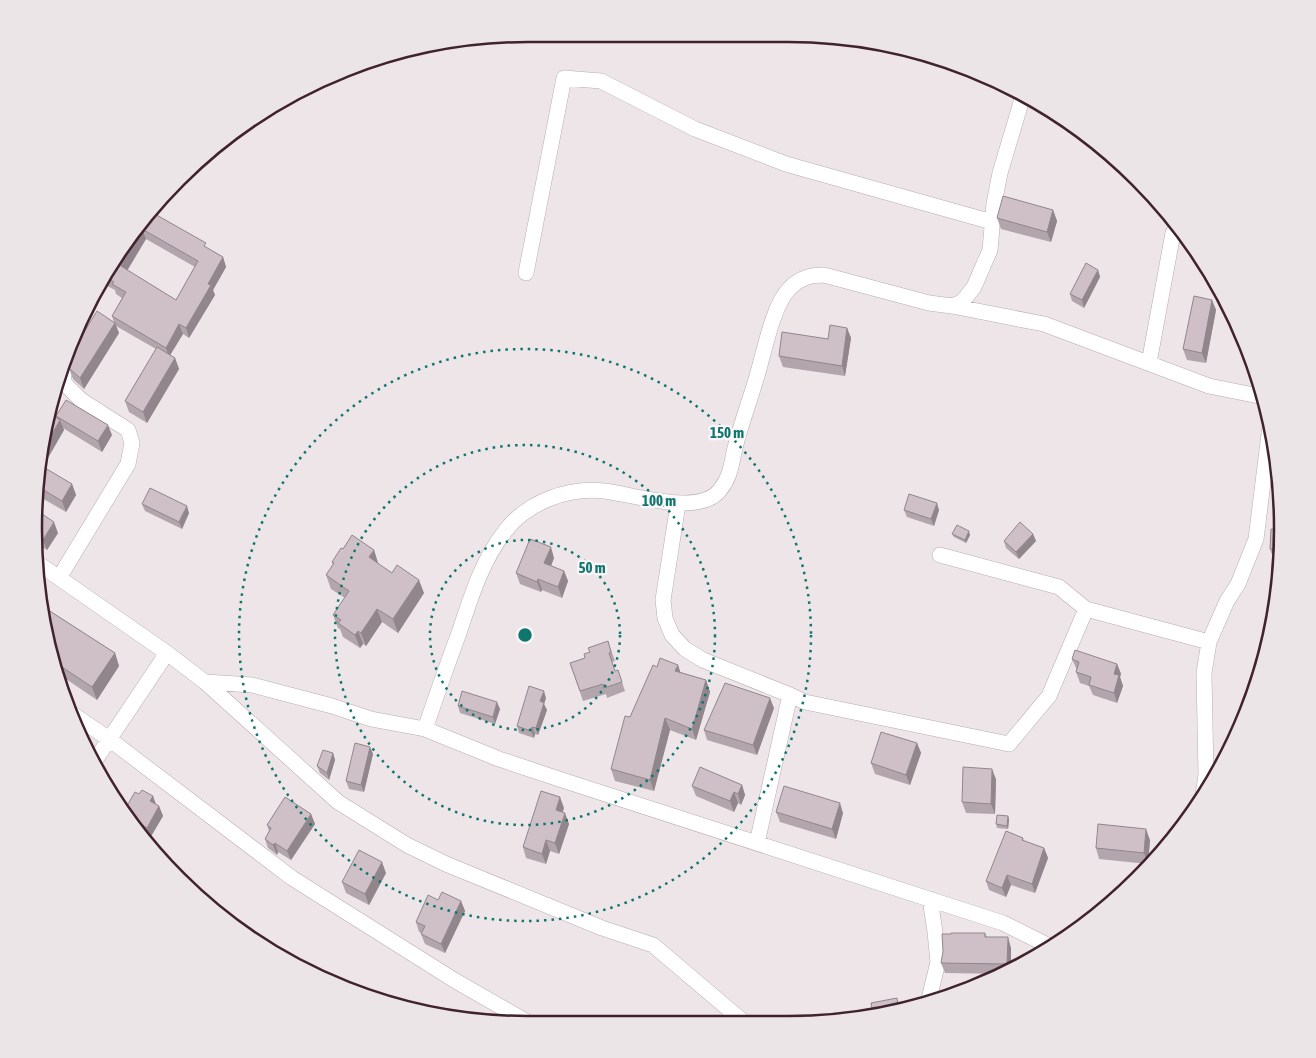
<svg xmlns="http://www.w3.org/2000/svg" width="1316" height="1058" viewBox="0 0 1316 1058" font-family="'Asap Condensed',sans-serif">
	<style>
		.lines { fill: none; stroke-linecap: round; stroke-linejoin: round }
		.minor-casing { stroke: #baabb1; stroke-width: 16 }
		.minor { stroke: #fff; stroke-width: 15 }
		.wall { fill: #b2a5ac; fill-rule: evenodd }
		.shaded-wall { fill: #91868c }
		.building { fill: #cfc0c8; stroke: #91868c; fill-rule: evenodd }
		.ring { fill: none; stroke: #0f766e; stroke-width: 2.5; stroke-dasharray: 2.5 5 }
		.rim { fill: none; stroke: #41232d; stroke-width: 2.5 }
		.centre { fill: #0f766e; stroke: #faf6f8; stroke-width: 2.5 }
		.ring-label { font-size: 15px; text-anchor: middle; font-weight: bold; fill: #0f766e; stroke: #faf6f8; stroke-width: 4.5; stroke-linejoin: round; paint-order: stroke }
	</style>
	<rect width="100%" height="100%" fill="#eee5e9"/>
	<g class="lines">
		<defs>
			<path id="minor" d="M526,273L564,78L601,81L695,129L786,164L992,222
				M952,306L1044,324L1209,386L1264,397
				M1149,363L1173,233L1178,226
				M678,504L663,600L665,618L672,635L685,649L703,660L790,695L805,702L1009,744L1049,696L1086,609
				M940,555L1059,587L1086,609L1209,642
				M39,564L167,653L205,682L338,802L407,845L446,864L602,928L653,945L745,1023
				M59,578L128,464L132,443L128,430L81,400L64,383L63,370
				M205,682L252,685L332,706L371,719L425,729L499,759L559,779L1003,923L1049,946
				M74,715L109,739L292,878L454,980L529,1023
				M425,729C436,697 447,665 459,633C471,597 482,560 506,530C528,502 568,487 604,491C633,494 699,517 720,490C731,476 731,465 735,448C741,424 750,400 757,376C764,353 773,304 790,288C800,278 810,275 824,275L929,303L952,306L962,302L974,287L990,250L994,204L1000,173L1023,96
				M94,762L167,653
				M1203,795L1206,775L1204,673L1209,642L1227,601L1238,584L1256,539L1270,426
				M757,843L790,695
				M928,1003L938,962L935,932L930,899"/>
		</defs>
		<use href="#minor" class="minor-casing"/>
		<use href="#minor" class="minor"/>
	</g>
	<path class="wall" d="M950,63L965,68L952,70Z
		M1053,210L1057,221L1051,242L1001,229L997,218Z
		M153,213L208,249L223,257L226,267L213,290L215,295L189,338L183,334L170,355L175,358L179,369L147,423L129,412L125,401L156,349L116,326L119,333L84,389L73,379L69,368L114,322L112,316L122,298L116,294L115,290L100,282ZM146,239L195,267L176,300L127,270Z
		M1098,270L1100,277L1084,308L1072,301L1070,294Z
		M1212,300L1216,310L1206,363L1187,360L1183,349Z
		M847,328L851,338L845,376L783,367L779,356L828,339Z
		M49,413L57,418L56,416L112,435L102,452L63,428L64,430L43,467L72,484L76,495L66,512L35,494Z
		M142,504L189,513L182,529L145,511Z
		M36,510L58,533L47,550L38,544Z
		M904,510H939L934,526L907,517Z
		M1280,530L1279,560H1274L1270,549Z
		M952,534L970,535L966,543L954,537Z
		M1033,534L1036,541L1019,559L1006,548L1004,541Z
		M343,549L374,550L378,563V564L424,593L398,633L382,622L366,646L363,644L360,648L343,637L340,629L338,628L333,615L345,598L331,589L326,575L333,565L332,562Z
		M554,558L551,566L564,571L568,581L562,598L542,590L541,592L520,584L516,573Z
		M47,609L115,653L119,666L97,700L60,675L43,626Z
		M608,641L615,661L612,662L615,671L618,670L625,691L607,698L606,694L583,701L570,663L585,658L590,652Z
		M1072,659L1117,664L1121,674L1120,677L1123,686L1117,703L1093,695L1089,686L1080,683L1076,672L1077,670Z
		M678,665L680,672L706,680L710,692L696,740L670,730L654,791L615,781L611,769L630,717L657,667Z
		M546,698L544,704L547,710L538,735L535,734L534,738L519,733L517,726Z
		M458,706L500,709L495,724L460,713Z
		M774,708L757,755L707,740L704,730Z
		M917,743L921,753L910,785L875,774L871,763Z
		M370,747L373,754L364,792L349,789L346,781Z
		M333,753L335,760L329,780L320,773L317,766Z
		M996,779L995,814L966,813L962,802Z
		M742,785L745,795L741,805L738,803L734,812L696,796L692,786Z
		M139,794L153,796L155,804L159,806L163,816L150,838L136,830L124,811Z
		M564,808L562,812L569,824L559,854L550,851L546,864L526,858L523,847Z
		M776,812L843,813L836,839L780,822Z
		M311,814L315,824L291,860L278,852L277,855L268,848L265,839L269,831L267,825Z
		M1008,816L1009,820L1008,829L997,828L996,824Z
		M1023,838L1024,841L1044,848L1048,858L1035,893L1011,885L1006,897L989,890L986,881Z
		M1150,840L1148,864L1099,859L1096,848Z
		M386,873L369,905L346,893L342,882Z
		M438,900L461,901L465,911L445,953L425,944L421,934L422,933L419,932L416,922Z
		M985,933L987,937L1011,948V970L1003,974L945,973L941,963Z"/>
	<path class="shaded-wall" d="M1053,210L1057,221L1051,242L1047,232Z
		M142,229L146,239L124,276L121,266Z
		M223,257L226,267L213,290L215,295L189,338L186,328L208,284Z
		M1098,270L1100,277L1084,308L1082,300Z
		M1212,300L1216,310L1206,363L1202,353Z
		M115,323L119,333L84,389L80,378Z
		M179,324L183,334L169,357L166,348Z
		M847,328L851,338L845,376L842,366Z
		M175,358L179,369L147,423L143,412Z
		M60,420L64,430L39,473L43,450Z
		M108,425L112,435L102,452L98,441Z
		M72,484L76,495L66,512L62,501Z
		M937,503L939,510L934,526L931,519Z
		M187,506L189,513L182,529L179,522Z
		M54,522L58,533L47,550L43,540Z
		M969,531L970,535L966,543L965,540Z
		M1033,534L1036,541L1019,559L1016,552Z
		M551,547L554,558L548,573L544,563Z
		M374,550L378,563L373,571L369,557Z
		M564,571L568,581L562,598L558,587Z
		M538,579L542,590L541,592L537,582Z
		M419,580L424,593L398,633L393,619Z
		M43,600L48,613L42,610V602Z
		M377,609L382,622L366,646L361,633Z
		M358,631L363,644L360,648L355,635Z
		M115,653L119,666L97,700L92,687Z
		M1117,664L1121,674L1120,677L1123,686L1117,703L1114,693V674Z
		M678,665L682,677L675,671Z
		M706,680L710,692L696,740L692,729Z
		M544,691L546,698L544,704L547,710L538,735L536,728L540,701Z
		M770,698L774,708L757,755L753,745Z
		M497,702L500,709L495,724L493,717Z
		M665,718L670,730L654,791L650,780Z
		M532,727L535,734L534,738L531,731Z
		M917,743L921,753L910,785L906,775Z
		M370,747L373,754L364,792L361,785Z
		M333,753L335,760L329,780L327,773Z
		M992,769L996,779L995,814L991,804Z
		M742,785L745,795L741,805L738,794Z
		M734,792L738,803L734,812L730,801Z
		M153,796L157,807L150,801Z
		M560,797L564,808L560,821L556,810Z
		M840,803L843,813L836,839L832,829Z
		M159,806L163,816L150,838L147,828Z
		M565,813L569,824L559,854L555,843Z
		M311,814L315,824L291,860L287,851Z
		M1008,816L1009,820L1008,829L1007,826Z
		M1146,829L1150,840L1148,864L1144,853Z
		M546,840L550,851L546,864L542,854Z
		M275,843L278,852L277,855L273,845Z
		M1044,848L1048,858L1035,893L1032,884Z
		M382,862L386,873L369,905L365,894Z
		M1007,875L1011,885L1006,897L1002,888Z
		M461,901L465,911L445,953L441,944Z
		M1008,937L1011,948V970L1010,971L1007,964Z"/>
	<path class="building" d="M1003,196L1053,210L1047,232L997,218Z
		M153,213L206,243L204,246L223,257L208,284L211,285L186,328L179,324L166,348L112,316L126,292L112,284L114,282L104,276ZM142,229L198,261L176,300L121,266Z
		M1086,263L1098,270L1082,300L1070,294Z
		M1194,296L1212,300L1202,353L1183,349Z
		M97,311L115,323L80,378L69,368L68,358Z
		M830,325L847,328L842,366L779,356L782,332L828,339Z
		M157,347L175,358L143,412L125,401Z
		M66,400L108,425L98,441L56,416Z
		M49,413L60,420L43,450Z
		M40,465L72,484L62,501L37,486Z
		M150,488L187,506L179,522L142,504Z
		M909,494L937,503L931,519L904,510Z
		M36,510L54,522L43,540L37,536Z
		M1020,522L1033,534L1016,552L1004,541Z
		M957,525L969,531L965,540L952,534Z
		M1271,529L1280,530L1279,550L1270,549Z
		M352,535L374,550L369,557L392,573L397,565L419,580L393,619L377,609L361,633L358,631L355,635L338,623L341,620L333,615L349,591L326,575L334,563L332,562L341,548L343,549Z
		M530,539L551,547L544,563L564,571L558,587L538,579L537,582L516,573Z
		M42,606L115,653L92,687L56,663L43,626Z
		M608,641L611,652L609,653L615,671L618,670L622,682L604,688L603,684L580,691L570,663L585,658L584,654L590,652L588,648Z
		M1075,650L1117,664L1114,674L1119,675L1114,693L1089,685L1091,677L1076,672L1079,662L1072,659Z
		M660,658L678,665L675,671L706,680L692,729L665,718L650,780L611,769L625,716L630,717L653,665L657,667Z
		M725,683L770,698L753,745L704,730Z
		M529,686L544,691L540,701L544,703L536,728L532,727L531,731L517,726Z
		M462,691L497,702L493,717L458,706Z
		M881,732L917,743L906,775L871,763Z
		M355,743L370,747L361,785L346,781Z
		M323,750L333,753L327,773L317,766Z
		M700,767L742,785L738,794L734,792L730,801L692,786Z
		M963,767L992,769L991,804L962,802Z
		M784,786L840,803L832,829L776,812Z
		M142,790L153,796L150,801L159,806L147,828L128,817L124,811L135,792L139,794Z
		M541,791L560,797L556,810L565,813L555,843L546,840L542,854L523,847Z
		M285,797L311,814L287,851L275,843L273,845L265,839L271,828L267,825Z
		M997,815L1008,816L1007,826L996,824Z
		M1098,824L1146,829L1144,853L1096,848Z
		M1006,831L1023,838L1022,840L1044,848L1032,884L1007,875L1002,888L986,881Z
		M359,850L382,862L365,894L342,882Z
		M442,892L461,901L441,944L421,934L425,926L416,922L428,895L438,900Z
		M951,933H985V937H1008L1007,964L941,963L943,951L942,934H951Z
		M897,998L898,1004L918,1000L920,1002L921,1005L915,1007L873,1014L871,1003Z"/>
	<g class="ring">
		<circle cx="525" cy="635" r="95"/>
		<circle cx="525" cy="635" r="190"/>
		<circle cx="525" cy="635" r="286"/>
	</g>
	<path d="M0 0H1316V1058H0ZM528 42H788A486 486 0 0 1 1274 528V530A486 486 0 0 1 788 1016H528A486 486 0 0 1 42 530V528A486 486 0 0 1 528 42Z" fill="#ebe5e8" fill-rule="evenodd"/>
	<path class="rim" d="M528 42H788A486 486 0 0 1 1274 528V530A486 486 0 0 1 788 1016H528A486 486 0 0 1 42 530V528A486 486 0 0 1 528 42Z"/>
	<circle cx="525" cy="635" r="8" class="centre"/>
	<g class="ring-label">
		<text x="727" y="438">150 m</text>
		<text x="659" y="506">100 m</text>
		<text x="592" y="573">50 m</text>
	</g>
</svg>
